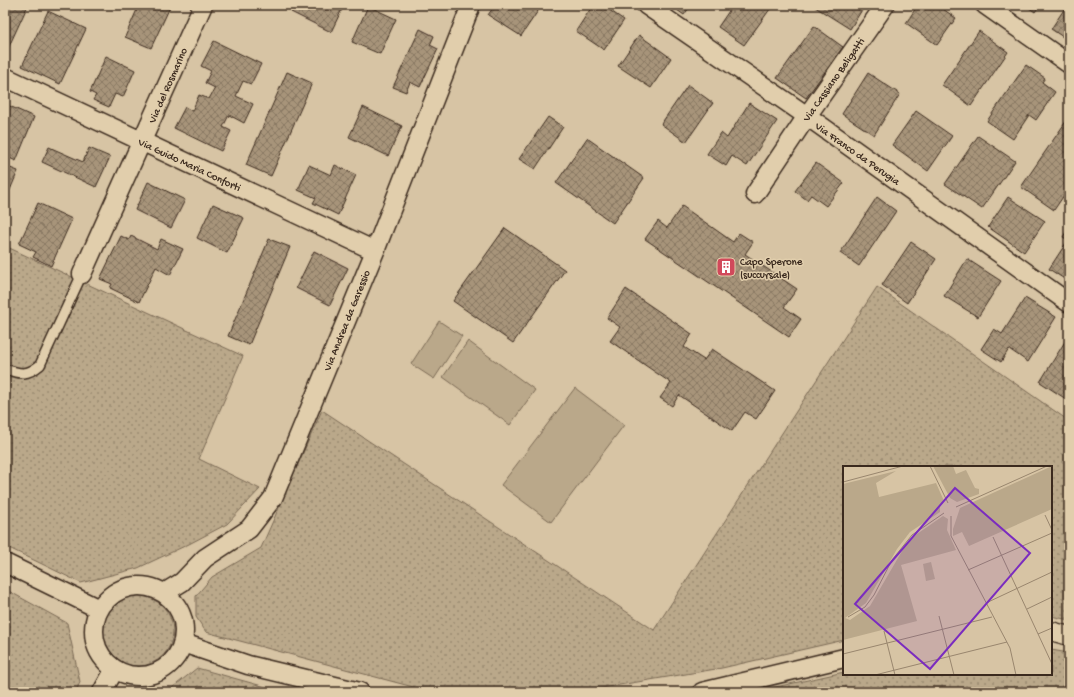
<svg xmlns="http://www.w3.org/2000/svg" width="1074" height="697" viewBox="0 0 1074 697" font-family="'Gochi Hand',sans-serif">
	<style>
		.grass { fill: url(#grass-dots); stroke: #7a6954 }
		.pitch { fill: #baa88a; stroke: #7a6954 }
		.building { fill: url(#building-cross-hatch); stroke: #3b2a1e }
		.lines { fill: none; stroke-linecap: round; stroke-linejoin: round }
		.lane-casing { stroke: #3b2a1e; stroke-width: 12 }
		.street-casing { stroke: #3b2a1e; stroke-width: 21 }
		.lane { stroke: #e1ceac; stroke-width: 9 }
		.street { stroke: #e1ceac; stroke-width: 18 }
		.labels { text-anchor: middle; stroke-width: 3; stroke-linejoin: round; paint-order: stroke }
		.street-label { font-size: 11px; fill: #3b2a1e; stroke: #e1ceac }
		.poi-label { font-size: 11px; fill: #3b2a1e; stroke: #e1ceac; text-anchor: start }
		.inset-road { fill: none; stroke: #99866e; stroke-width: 1 }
		.view { fill: #7b2cbf; fill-opacity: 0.15; stroke: #7b2cbf; stroke-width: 2 }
		.inset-edge { fill: none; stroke: #3b2a1e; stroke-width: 2 }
	</style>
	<defs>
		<pattern id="grass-dots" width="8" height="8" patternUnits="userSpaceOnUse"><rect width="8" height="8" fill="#baa88a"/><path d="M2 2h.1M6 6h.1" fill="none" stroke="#988970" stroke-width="1.8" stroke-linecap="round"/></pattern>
		<pattern id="building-cross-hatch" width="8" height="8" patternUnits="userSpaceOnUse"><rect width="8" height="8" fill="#a7947a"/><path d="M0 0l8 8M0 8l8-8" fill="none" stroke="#897963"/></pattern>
	</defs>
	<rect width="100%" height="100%" fill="#d7c4a4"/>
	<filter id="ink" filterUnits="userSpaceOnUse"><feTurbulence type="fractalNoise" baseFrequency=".025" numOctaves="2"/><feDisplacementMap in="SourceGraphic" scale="8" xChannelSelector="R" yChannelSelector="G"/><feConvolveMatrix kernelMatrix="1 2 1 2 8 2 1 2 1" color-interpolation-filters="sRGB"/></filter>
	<g filter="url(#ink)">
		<path class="grass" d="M5,246L243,356L199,459L260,489L227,524L189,544L138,568L81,583L5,546Z
			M877,287L1069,421V620L1051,616V467H844V640L722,668L577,692H466L417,688L206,632L196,617V596L212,577L261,548L322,410L654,630Z
			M5,589L67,623L80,682L76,692H5Z
			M103 631a35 35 0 1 1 70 0a35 35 0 1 1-70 0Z
			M1051,650L1069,653V692H753L844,672V674H1051Z
			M197,668L284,692H167Z"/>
		<path class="pitch" d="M439,321L462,336L434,379L411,364Z
			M468,341L535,390L510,425L443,377Z
			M575,388L624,425L551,522L501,485Z"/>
		<path class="building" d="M5,5H28L5,55Z
			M139,5H165L170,7L151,48L125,37Z
			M294,5H344L331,32L291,12Z
			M495,5H542L521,36L488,15Z
			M593,5H602L624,20L604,50L576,31Z
			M670,5H691L684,15Z
			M733,5H773L744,45L718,27Z
			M812,5H865L850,29Z
			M918,5H937L956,18L937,45L906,23Z
			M1025,5H1040L1035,12Z
			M1067,5H1069V41L1051,29Z
			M368,6L396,19L380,54L352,42Z
			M48,11L86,29L60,84L22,66Z
			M814,26L843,47L806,98L777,78Z
			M420,29L434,36L430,45L438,49L420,87L410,82L406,92L393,87Z
			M979,31L1008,52L971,106L942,85Z
			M639,35L671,58L651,88L618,66Z
			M214,41L261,64L251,84L243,81L236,96L253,104L244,123L229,115L223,127L231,131L221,151L174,128L185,107L192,111L199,95L209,99L215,88L205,83L211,71L201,66Z
			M106,56L135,70L123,97L115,94L109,107L93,100L96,95L90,92Z
			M1026,65L1045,78L1042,82L1055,92L1036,120L1029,115L1013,139L987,121Z
			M287,72L312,83L271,176L246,165Z
			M868,73L900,94L874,135L842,114Z
			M688,85L713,103L686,142L661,124Z
			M749,103L777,121L747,166L732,156L726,166L707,154L721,133L727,138Z
			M5,104L34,117L16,161L5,156Z
			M363,107L402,126L388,156L349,137Z
			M916,111L952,136L928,171L892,145Z
			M548,117L563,127L535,169L519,159Z
			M1069,117V188L1054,210L1021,187Z
			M978,136L1015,161L982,209L945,184Z
			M587,138L644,178L613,223L556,183Z
			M49,147L83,162L89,148L110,157L96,187L42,162Z
			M816,163L844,183L826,206L811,195L807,200L795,191Z
			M309,165L331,175L335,165L356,175L338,215L313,203L316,198L298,190Z
			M5,166L18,171L10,190L5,188Z
			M148,182L185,200L171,228L135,210Z
			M877,197L896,211L859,266L840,253Z
			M1008,197L1045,221L1024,252L988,227Z
			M38,203L72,219L51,266L33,257L36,252L19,244Z
			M213,204L244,218L227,253L197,238Z
			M682,206L733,242L739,233L753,242L745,254L797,289L784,307L801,319L789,337L645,239L658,221L667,228Z
			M1069,227V282L1049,269L1068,240L1063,237Z
			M505,228L565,270L513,343L453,301Z
			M121,236L129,240L131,236L157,249L161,239L183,249L170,275L156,267L139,302L110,288L112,284L100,279Z
			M269,239L290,247L249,345L228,336Z
			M911,242L936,259L907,303L882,285Z
			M314,251L348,268L330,305L296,288Z
			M967,259L1001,281L978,317L944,296Z
			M626,289L692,334L684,347L704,360L712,349L775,391L756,419L745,412L732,431L679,395L672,406L660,398L671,383L610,341L620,327L607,318Z
			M1025,298L1056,317L1028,362L1009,349L1001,362L981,349L994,329L1002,334Z
			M1069,335V401L1040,382Z"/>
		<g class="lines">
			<defs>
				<path id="lane" d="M5,369C20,374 27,376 40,365L82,274"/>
				<path id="street" d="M646,5L807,116L1069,303
					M985,5L1069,64
					M5,77L375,251
					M755,194L807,116L885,5
					M82,274L203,5
					M5,563L99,609
					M94 631a45 45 0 1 1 90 0a45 45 0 1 1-90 0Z
					M164,593L182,582L205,558L249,529L273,498L375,251L471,5
					M1051,631L1069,636
					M183,643L248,665L360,692
					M102,692L115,669
					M702,692L844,658"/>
			</defs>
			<use href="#lane" class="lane-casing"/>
			<use href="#street" class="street-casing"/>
			<use href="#lane" class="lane"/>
			<use href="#street" class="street"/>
		</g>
	</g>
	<defs>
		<symbol id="building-square" viewBox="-11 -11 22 22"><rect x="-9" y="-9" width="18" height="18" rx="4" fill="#d1495b" stroke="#e1ceac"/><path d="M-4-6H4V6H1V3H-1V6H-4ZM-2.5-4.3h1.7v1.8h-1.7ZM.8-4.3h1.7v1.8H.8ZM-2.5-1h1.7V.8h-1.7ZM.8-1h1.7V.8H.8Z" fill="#fff"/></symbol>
	</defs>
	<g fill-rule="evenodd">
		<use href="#building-square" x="715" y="256" width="22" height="22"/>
	</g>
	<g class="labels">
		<g class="street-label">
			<text transform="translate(833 79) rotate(-55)" y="4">Via Cassiano Beligatti</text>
			<text transform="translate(167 85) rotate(-66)" y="4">Via del Rosmarino</text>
			<text transform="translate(858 153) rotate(35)" y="4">Via Franco da Perugia</text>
			<text transform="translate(190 164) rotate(25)" y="4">Via Guido Maria Conforti</text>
			<text transform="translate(346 320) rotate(-68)" y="4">Via Andrea da Garessio</text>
		</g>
		<g class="poi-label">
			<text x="740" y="265">Capo Sperone<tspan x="740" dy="13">(succursale)</tspan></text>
		</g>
	</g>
	<g transform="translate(843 466)">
		<rect width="209" height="209" fill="#d7c4a4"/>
		<path d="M90,0H110L113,8L123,4L132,22L136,23V28L114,36L107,32ZM209,0V43L126,80L119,66L110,70V63L117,42ZM53,5L33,17L36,31L93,17L101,35L97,39V46L67,66L54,83L23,137L2,152L7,154L27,140L62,80L74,68L100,50L105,53L104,64L113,84L58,99L74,155L0,174V18Z" fill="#baa88a"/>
		<path d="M88,96L92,113L83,115L80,98Z" fill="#baa88a"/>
		<path class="inset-road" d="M87,0L105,37M0,16L60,0M113,41L204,0M202,49L209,64M108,50V70L167,182L173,209M150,71L209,198M125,104L209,67M143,137L209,106M184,143L209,131M96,150L111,209M5,151L22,141L31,129L49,94L69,69L101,47M41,165L52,209M195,168L209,162M0,188L149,151M32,209L164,176"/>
		<path class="view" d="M112,22L187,87L87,203L12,138Z"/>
		<rect width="209" height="209" class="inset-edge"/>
	</g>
	<rect width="1074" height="697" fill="none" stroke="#e1ceac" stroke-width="20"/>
	<rect x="10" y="10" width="1054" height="677" fill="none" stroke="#3b2a1e" stroke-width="1.5" filter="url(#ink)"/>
</svg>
